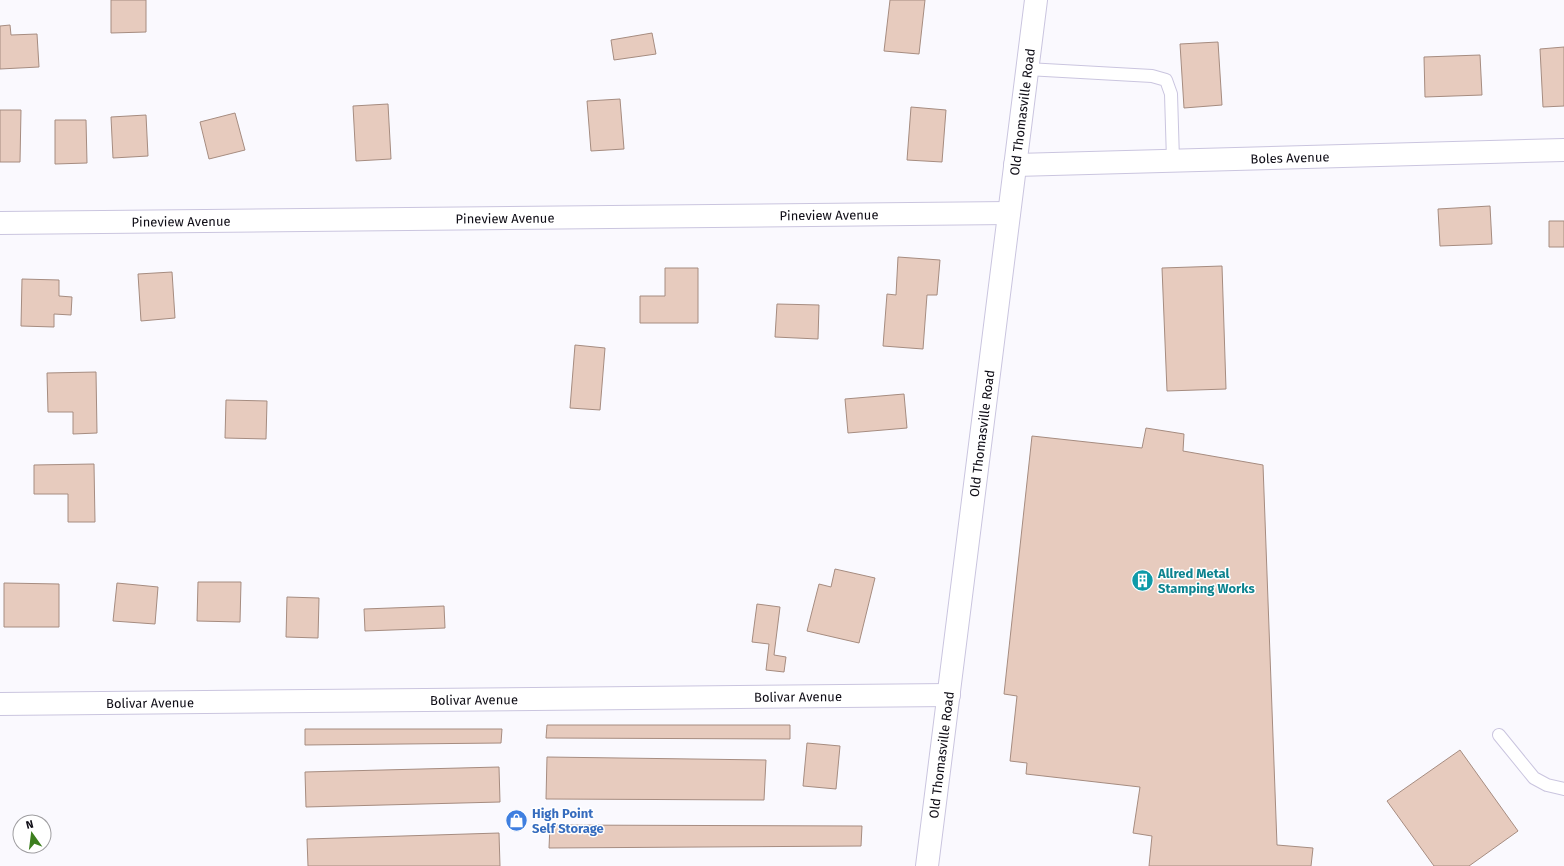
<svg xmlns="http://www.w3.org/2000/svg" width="1564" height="866" viewBox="0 0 1564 866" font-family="'Fira Sans',sans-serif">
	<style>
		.building { fill: #e7cbbe; stroke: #a68c80 }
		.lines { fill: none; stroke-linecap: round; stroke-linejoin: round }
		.lane-casing { stroke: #cac5df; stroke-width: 14 }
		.street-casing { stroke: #cac5df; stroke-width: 24 }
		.secondary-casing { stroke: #cac5df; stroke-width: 24 }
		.lane { stroke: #fff; stroke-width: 12 }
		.street { stroke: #fff; stroke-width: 22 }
		.secondary { stroke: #fff; stroke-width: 22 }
		.labels { text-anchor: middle; stroke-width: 3; stroke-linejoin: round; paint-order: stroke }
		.street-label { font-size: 13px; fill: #0e0c15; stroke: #fff }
		.culture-label { font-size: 13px; font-weight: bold; fill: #0d838f; stroke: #fff; text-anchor: start }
		.shop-label { font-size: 13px; font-weight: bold; fill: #366cbe; stroke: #fff; text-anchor: start }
	</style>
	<rect width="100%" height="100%" fill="#faf9fe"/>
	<path class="building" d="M111,0H146V32L111,33Z
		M890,0H925L919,54L884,51Z
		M10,25L11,35L37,34L39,67L0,69V26Z
		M652,33L656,54L614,60L611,40Z
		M1218,42L1222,105L1184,108L1180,44Z
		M1564,47V106L1543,107L1540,49Z
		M1480,55L1482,95L1425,97L1424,57Z
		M620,99L624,149L591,151L587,101Z
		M388,104L391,159L356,161L353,106Z
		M911,107L946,110L942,162L907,160Z
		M0,110H21L20,162H0Z
		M235,113L245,150L209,159L200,122Z
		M146,115L148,156L113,158L111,117Z
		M55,120H86L87,163L55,164Z
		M1490,206L1492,244L1440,246L1438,209Z
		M1549,221H1564V247H1549Z
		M898,257L940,260L937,295H927L923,349L883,346L887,294L896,295Z
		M1222,266L1226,389L1167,391L1162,268Z
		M665,268H698V323H640V296H665Z
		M172,272L175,318L141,321L138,274Z
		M22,279L59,280V296L72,297L71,315L54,314V327L21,326Z
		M777,304L819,305L818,339L775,337Z
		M575,345L605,348L600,410L570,408Z
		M96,372L97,433L73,434V412H48L47,373Z
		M904,394L907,428L848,433L845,399Z
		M226,400L267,401L266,439L225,438Z
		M1146,428L1184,434L1183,451L1263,465L1277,845L1313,848L1311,866H1149L1152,836L1133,833L1140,787L1026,774L1027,763L1010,761L1017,696L1004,694L1032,436L1142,448Z
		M94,464L95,522H68V494H34V465Z
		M835,569L875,578L859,643L807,631L819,584L831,587Z
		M198,582H241L240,622L197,621Z
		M4,583L59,584V627H4Z
		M117,583L158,587L155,624L113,621Z
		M287,597L319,598L318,638L286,637Z
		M757,604L780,607L774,655L786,657L784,672L766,670L769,644L752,642Z
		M444,606L445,628L365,631L364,609Z
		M547,725H790V739L546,738Z
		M305,729H502L501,743L305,745Z
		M807,743L840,746L836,789L803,786Z
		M1460,750L1518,831L1469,866H1434L1387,801Z
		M547,757L766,760L764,800L546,799Z
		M499,767L500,802L306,807L305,772Z
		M550,825L862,826L861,846L549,848Z
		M499,833L500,866H308L307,839Z"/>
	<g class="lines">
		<defs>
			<path id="lane" d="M1027,69L1152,76L1166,80L1171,94L1173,160
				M1499,735L1534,778L1547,785L1564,789"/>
			<g id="street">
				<path id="s1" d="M1015,165L1564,150"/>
				<path id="s2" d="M0,223L1009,213"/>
				<path id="s3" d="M0,704L949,695"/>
			</g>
			<g id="secondary">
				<path id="s4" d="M927,866L1036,0"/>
			</g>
		</defs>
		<use href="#lane" class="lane-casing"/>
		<use href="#street" class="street-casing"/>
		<use href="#secondary" class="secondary-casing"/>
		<use href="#lane" class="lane"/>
		<use href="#street" class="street"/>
		<use href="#secondary" class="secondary"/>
	</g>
	<defs>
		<symbol id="building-disc" viewBox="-11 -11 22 22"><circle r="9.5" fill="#0f9aa8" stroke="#fff"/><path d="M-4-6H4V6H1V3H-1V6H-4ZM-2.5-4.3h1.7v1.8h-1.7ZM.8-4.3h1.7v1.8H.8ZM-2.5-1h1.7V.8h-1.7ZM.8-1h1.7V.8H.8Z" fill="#fff"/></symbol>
		<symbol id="shop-disc" viewBox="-11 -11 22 22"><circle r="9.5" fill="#3f7fe0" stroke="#fff"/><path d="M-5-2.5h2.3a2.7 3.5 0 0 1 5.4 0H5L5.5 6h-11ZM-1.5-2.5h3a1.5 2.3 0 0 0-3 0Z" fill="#fff"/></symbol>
	</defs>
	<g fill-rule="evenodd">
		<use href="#building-disc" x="1130" y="568" width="25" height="25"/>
		<use href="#shop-disc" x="504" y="808" width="25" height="25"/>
	</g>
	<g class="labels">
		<g class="street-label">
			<text dy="5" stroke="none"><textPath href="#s4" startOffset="760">Old Thomasville Road</textPath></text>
			<text dy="5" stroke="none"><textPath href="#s1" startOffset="275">Boles Avenue</textPath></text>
			<text dy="5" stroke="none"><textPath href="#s2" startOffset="829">Pineview Avenue</textPath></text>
			<text dy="5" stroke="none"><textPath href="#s2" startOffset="505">Pineview Avenue</textPath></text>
			<text dy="5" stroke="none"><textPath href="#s2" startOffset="181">Pineview Avenue</textPath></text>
			<text dy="5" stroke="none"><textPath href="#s4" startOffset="436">Old Thomasville Road</textPath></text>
			<text dy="5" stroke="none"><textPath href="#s3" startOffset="798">Bolivar Avenue</textPath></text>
			<text dy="5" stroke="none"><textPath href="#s3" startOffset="474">Bolivar Avenue</textPath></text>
			<text dy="5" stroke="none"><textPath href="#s3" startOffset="150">Bolivar Avenue</textPath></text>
			<text dy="5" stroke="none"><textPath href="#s4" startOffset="112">Old Thomasville Road</textPath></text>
		</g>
		<g class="culture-label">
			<text x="1158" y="578">Allred Metal<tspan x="1158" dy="15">Stamping Works</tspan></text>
		</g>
		<g class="shop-label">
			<text x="532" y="818">High Point<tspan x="532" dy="15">Self Storage</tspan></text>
		</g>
	</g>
	<g transform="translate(32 834) rotate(346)"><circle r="19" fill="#ffffff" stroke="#9f9ea1"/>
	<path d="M0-3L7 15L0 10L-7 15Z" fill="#3c7e1e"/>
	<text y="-6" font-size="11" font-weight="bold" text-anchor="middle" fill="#0e0c15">N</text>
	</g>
</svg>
